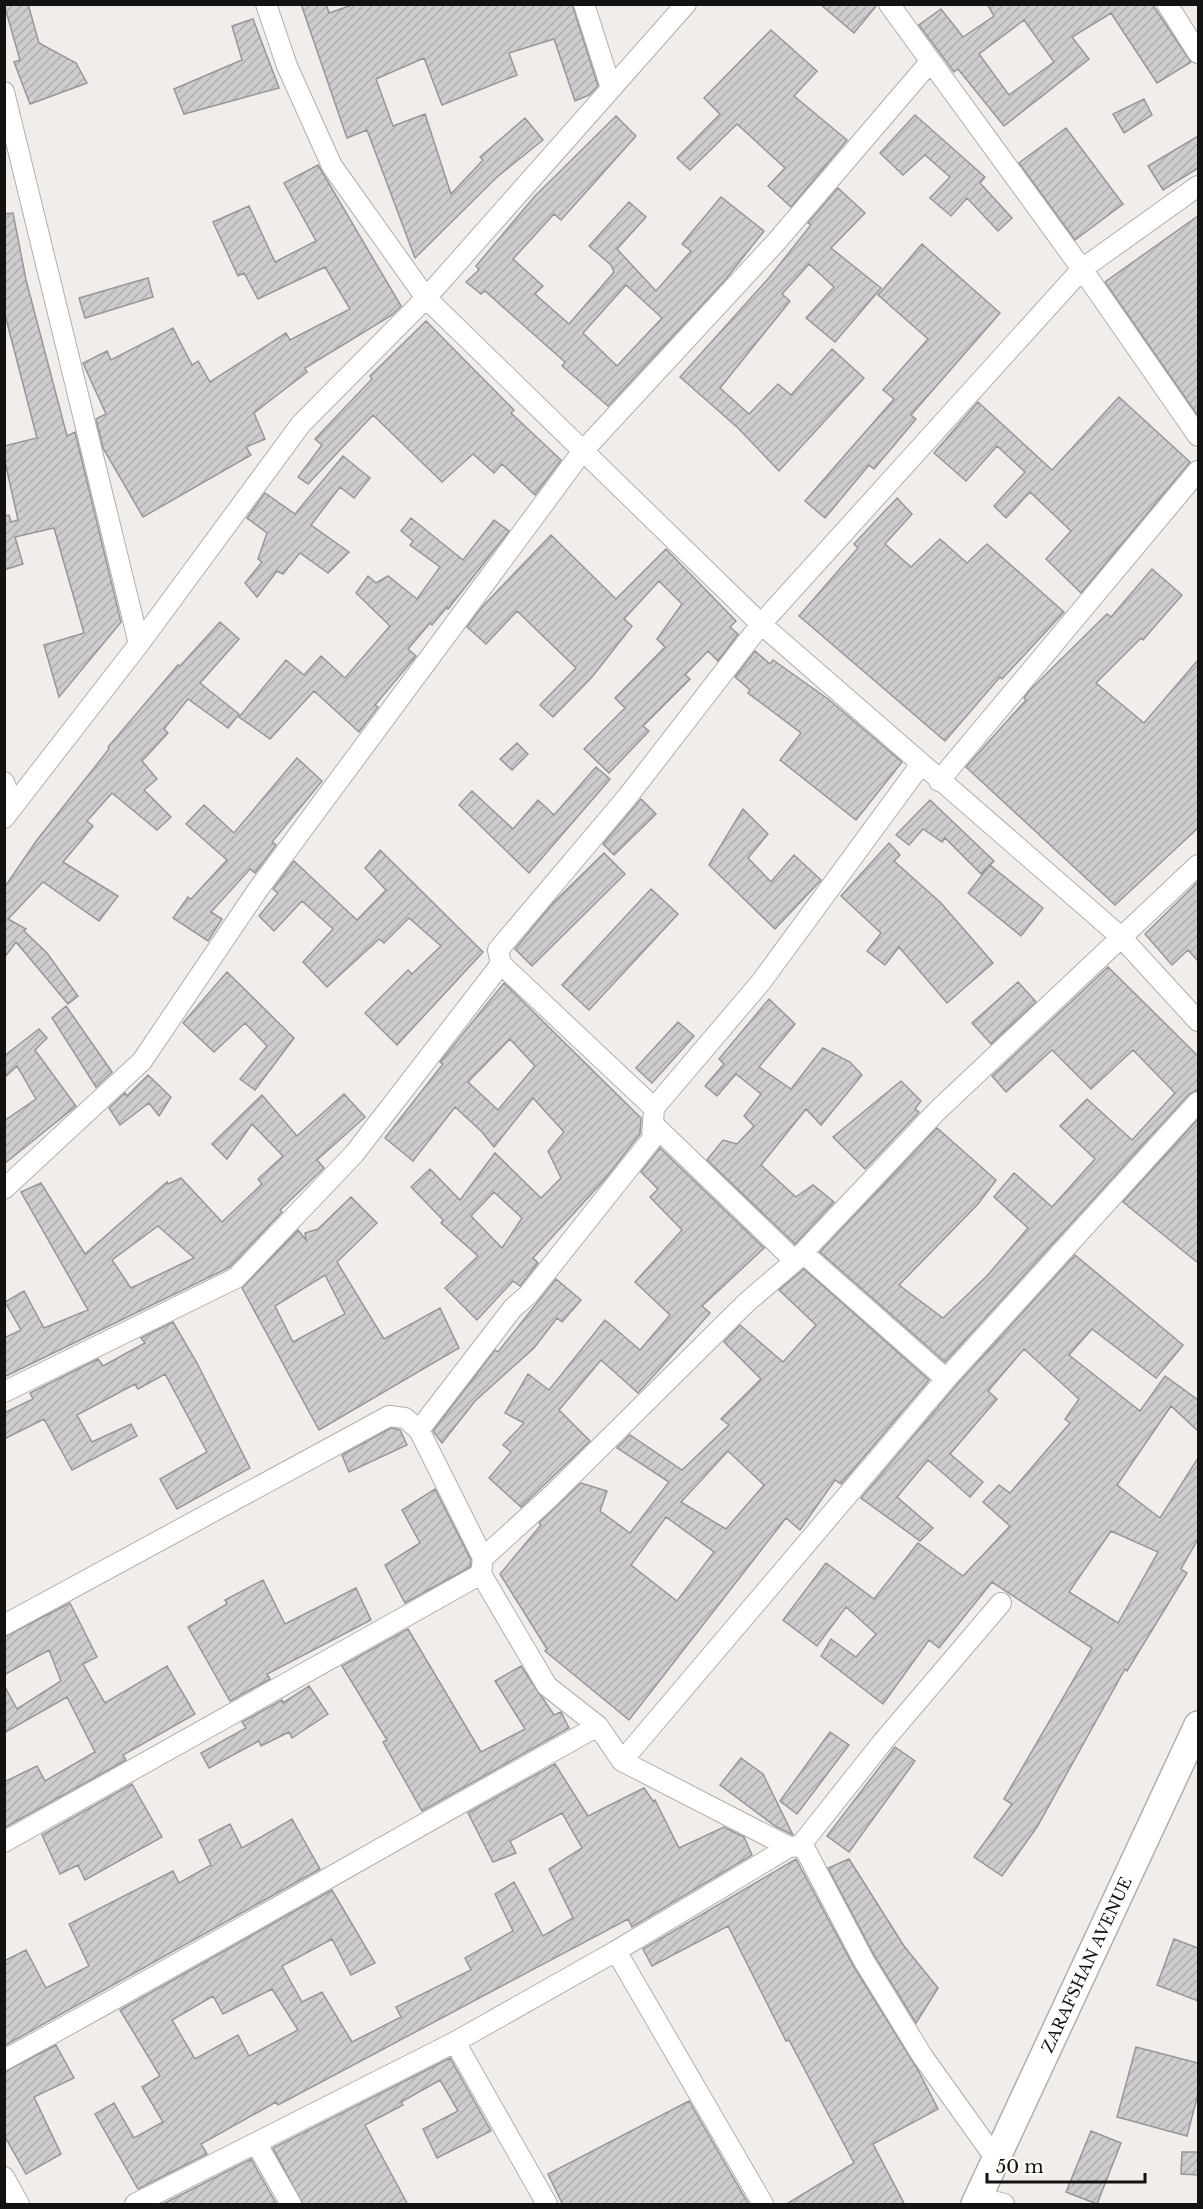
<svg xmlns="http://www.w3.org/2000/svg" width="1203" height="2209" viewBox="0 0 1203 2209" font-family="'Libre Baskerville',serif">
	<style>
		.building { fill: url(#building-hatch); stroke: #989699; stroke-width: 1.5; fill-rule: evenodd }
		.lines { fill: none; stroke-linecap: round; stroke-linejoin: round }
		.street-casing { stroke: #b1afac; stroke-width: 22 }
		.secondary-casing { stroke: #b1afac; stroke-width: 30 }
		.street { stroke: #fff; stroke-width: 20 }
		.secondary { stroke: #fff; stroke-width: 27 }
		.labels { text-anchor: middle; stroke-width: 5; stroke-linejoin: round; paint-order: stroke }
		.street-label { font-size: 16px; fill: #131211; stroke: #fdfbf8 }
	</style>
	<defs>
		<pattern id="building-hatch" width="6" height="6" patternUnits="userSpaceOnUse" patternTransform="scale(1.5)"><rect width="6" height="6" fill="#cecccf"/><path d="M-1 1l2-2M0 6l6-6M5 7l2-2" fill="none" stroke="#b0aeb1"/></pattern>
	</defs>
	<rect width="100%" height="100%" fill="#f0edeb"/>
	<path class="building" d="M4,4H28L39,43L76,63L87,83L30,104L14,62L20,60Z
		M301,4H326L329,13L355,4H572L598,86L589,95L575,101L554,39L509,53L517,75L442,105L424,58L376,79L393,126L425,114L451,194L483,160L480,157L525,118L543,140L497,177L415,258L367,130L347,138Z
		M820,4H877V5L854,33Z
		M987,4H1152L1191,62L1157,83L1111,13L1072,37L1089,59L1004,126L958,69L954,72L919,25L941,9L963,37L994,16ZM1024,20L1054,62L1009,95L979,54Z
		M253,19L279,88L184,114L174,89L242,60L232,26Z
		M771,30L817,71L794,96L847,140L791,207L768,186L785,168L737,124L690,170L677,158L720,114L704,98Z
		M1144,99L1152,115L1124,133L1113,114Z
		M915,115L985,177L980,183L1012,218L998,231L967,198L951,216L930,198L950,177L925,155L903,175L880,153Z
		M616,116L636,136L561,220L554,214L513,259L543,286L535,294L569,324L614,272L611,265L589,246L629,202L646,217L617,249L656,291L691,251L682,244L721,197L764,231L725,280L608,406L562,366L565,362L485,291L481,294L466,282L479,270L476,266L535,196ZM626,285L662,318L617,366L583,333Z
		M1066,128L1123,204L1075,240L1019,163Z
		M1198,136V168L1163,190L1148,166Z
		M318,165L401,306L392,315L305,368L307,372L254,413L265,439L246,447L251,455L143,517L103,448L96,419L106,414L83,363L107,351L111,360L173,328L192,365L198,361L210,382L286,333L290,340L350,309L325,267L258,299L244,273L238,276L213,222L249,206L275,262L316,241L284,183Z
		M838,188L865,213L831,248L881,288L835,342L806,318L834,287L809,264L782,294L790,301L720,388L749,414L778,384L791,395L832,349L864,378L779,471L738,428L680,377L768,279L811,225L808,223Z
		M13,213L26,280L67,436L75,432L121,622L59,697L44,645L84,633L54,528L15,537L23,564L4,570V516L9,515L11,522L18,520L4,457V446L37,438L4,311V214Z
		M1198,216V416L1105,282Z
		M922,244L1000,313L911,415L916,419L874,469L869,465L825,518L805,501L894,399L883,390L928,339L878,295Z
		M148,278L153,297L85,318L79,298Z
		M426,321L514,410L511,413L561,460L535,495L502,464L494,473L473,454L442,482L373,415L308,484L298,477L322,445L315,439L372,379L370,376Z
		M1119,397L1190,462L1081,593L1046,559L1071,531L1030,492L1006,518L994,506L1025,472L997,446L966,481L934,453L978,402L1052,470Z
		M343,456L370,478L354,498L340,487L311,525L349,552L328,573L300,553L283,574L277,571L257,597L245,583L262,562L258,559L267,533L247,518L265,493L295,514Z
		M897,498L912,514L885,544L911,567L940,539L967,563L987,544L1064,612L1002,679L1000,677L945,741L799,616L858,548L854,544Z
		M411,518L463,560L494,520L509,531L448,609L447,607L432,625L430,623L408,649L416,656L375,705L378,707L359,732L314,691L270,739L239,717L286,660L304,675L321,656L345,678L390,626L356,593L368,576L376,583L388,576L417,599L440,567L410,545L413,541L401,531Z
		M551,535L616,599L666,549L736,621L730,627L738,634L718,661L708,651L685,675L690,679L643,726L649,731L609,773L584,749L625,708L615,698L665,647L657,639L682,604L659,581L624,619L632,626L592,677L553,717L540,705L576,668L517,611L486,644L467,627L482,607Z
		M1152,569L1182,595L1143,640L1141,638L1096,683L1144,723L1198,660V828L1115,905L966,767L1026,700L1024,698L1029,691L1107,614L1111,617Z
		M220,622L239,639L200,683L239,714L228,728L188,699L164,729L168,733L142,761L157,779L144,790L171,817L157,830L112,793L87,821L93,826L63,862L118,896L99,921L43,882L8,919L26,929L24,931L47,953L78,996L68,1004L16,942L4,958V888L37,840L109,749L108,747L178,665L180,666Z
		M755,651L770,664L773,660L828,699L902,762L856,820L780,760L801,733L748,693L750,690L735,677Z
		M517,743L528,754L512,770L500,759Z
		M297,758L322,781L272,842L276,845L255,873L250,869L211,912L222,919L208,941L173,918L188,897L191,899L227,860L186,824L204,805L234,833Z
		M596,767L610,779L529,873L459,805L472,791L513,829L538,800L554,815Z
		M641,799L656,814L614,855L603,844Z
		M930,800L994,861L981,874L945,838L942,842L923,829L909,845L896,835Z
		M743,809L768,834L748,858L771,882L794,855L821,880L775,929L709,865Z
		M889,843L900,855L894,861L941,903L993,963L947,1003L899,947L885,965L867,951L881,933L841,896Z
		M380,850L483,952L397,1045L365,1013L408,970L412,974L441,946L409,918L384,943L379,939L327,987L303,962L333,929L302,901L274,931L259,916L278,893L273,889L294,861L357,920L386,890L365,868Z
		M604,853L625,874L532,966L515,949L553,903Z
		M990,865L1043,908L1021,936L968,893Z
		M1198,882V961L1188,950L1172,965L1145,934Z
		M651,889L678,914L589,1010L562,985Z
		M1108,967L1198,1056V1090L1189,1094L945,1362L820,1252L937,1128L996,1180L978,1204L899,1285L943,1318L987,1276L1028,1228L994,1197L1014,1173L1052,1207L1095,1159L1060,1126L1087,1099L1132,1140L1175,1093L1133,1050L1091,1089L1052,1050L1006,1092L992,1076Z
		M227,972L294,1038L255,1090L240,1079L267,1046L245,1023L214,1052L183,1023Z
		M1018,982L1036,1002L991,1044L972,1023Z
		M504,983L641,1118L640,1134L605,1179L533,1258L538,1263L520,1286L513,1281L477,1320L445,1288L478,1256L441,1223L443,1220L411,1187L430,1169L460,1200L495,1153L541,1198L561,1178L548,1151L564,1132L533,1098L494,1147L482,1132L455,1107L413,1161L385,1138L443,1064L440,1062ZM510,1039L535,1066L498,1110L468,1082ZM494,1192L522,1218L502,1248L471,1216Z
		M769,999L795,1024L759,1067L791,1089L823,1048L850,1062L862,1075L821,1125L806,1109L761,1165L796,1197L813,1185L834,1202L795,1244L707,1160L723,1140L737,1144L754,1126L744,1116L761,1094L736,1074L717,1096L705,1086L724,1064L719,1059Z
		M66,1006L112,1072L96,1087L52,1018Z
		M678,1022L694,1036L652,1083L636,1068Z
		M39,1029L47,1038L35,1050L76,1106L4,1164V1121L36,1099L17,1066L4,1078V1056Z
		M148,1075L171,1097L159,1116L149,1103L120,1125L109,1108L125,1093L127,1096Z
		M901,1081L921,1101L915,1109L919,1112L865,1169L833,1137Z
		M344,1094L365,1117L317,1160L324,1168L280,1210L282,1212L230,1267L4,1377V1338L21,1330L5,1302L24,1291L44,1328L88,1310L21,1192L41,1183L85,1254L167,1182L168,1184L181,1178L222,1222L262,1184L258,1179L283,1156L252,1124L227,1159L212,1144L262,1095L297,1136ZM158,1226L194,1258L131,1288L112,1260Z
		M1198,1119V1263L1123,1202Z
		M660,1148L764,1248L702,1306L710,1313L638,1393L601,1360L559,1410L590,1441L521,1507L489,1478L511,1452L503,1445L524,1423L505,1413L528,1374L549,1390L605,1320L640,1350L670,1315L635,1282L682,1230L650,1197L658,1189L641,1172Z
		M351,1197L377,1223L337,1262L384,1339L440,1308L459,1348L319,1430L242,1288L298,1230L306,1240L305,1233L318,1229ZM325,1275L345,1314L293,1342L275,1306Z
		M1075,1255L1183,1345L1156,1378L1092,1329L1069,1355L1140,1411L1165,1376L1198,1400V1431L1171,1406L1117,1485L1160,1518L1198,1458V1539L1181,1569L1187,1573L1127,1671L1125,1669L1037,1827L1002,1876L974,1857L1012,1804L1004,1799L1092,1648L992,1582L939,1648L929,1640L883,1704L821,1656L831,1639L856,1657L876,1634L846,1607L817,1646L783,1620L826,1563L874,1599L918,1543L963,1576L1010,1526L983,1502L999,1485L1010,1493L1070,1423L1065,1419L1079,1399L1024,1349L988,1391L997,1399L950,1454L983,1482L970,1497L928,1460L897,1497L933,1528L920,1541L861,1498L955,1387ZM1111,1531L1158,1552L1118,1623L1069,1592Z
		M804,1269L929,1380L841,1484L835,1480L800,1530L786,1518L629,1720L545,1651L547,1649L500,1574L541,1525L539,1523L581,1483L607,1491L600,1511L630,1533L669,1482L617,1448L630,1435L682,1470L729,1425L721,1419L761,1379L724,1342L740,1325L783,1362L816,1325L779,1290ZM728,1451L764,1485L726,1529L681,1502ZM666,1517L714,1552L677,1601L631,1565Z
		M556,1279L581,1300L562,1322L557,1318L534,1348L475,1401L442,1443L433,1431L495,1350L498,1352Z
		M173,1322L197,1363L250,1468L177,1509L160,1479L207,1452L165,1374L138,1389L135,1384L77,1415L92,1442L131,1424L137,1436L72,1470L44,1419L4,1439V1413L33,1399L30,1393L98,1359L103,1366L145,1343L141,1338Z
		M391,1428L400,1430L407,1445L349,1472L342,1455Z
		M435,1489L471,1560L470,1567L405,1603L385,1565L420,1543L402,1510Z
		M263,1580L285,1624L356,1588L371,1620L267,1674L270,1679L230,1701L188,1627L227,1604L225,1600Z
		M70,1603L97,1657L83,1664L105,1703L167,1666L195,1714L123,1755L126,1760L4,1828V1782L37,1766L45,1781L95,1752L67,1697L4,1733V1685L17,1709L61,1681L49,1650L4,1675V1637Z
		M408,1629L481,1752L525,1729L495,1681L521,1666L554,1715L561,1712L569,1728L422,1811L383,1742L387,1740L342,1666Z
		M309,1686L328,1714L292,1738L289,1732L261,1746L259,1741L209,1768L201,1753L246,1728L242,1722L282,1700L283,1703Z
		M830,1732L849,1745L797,1814L780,1801Z
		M895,1747L915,1761L849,1852L827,1836Z
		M741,1758L763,1774L793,1835L775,1826L720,1785Z
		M555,1764L588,1816L644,1788L653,1801L655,1800L679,1848L724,1827L744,1837L752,1855L632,1927L628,1919L278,2105L276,2102L201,2144L207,2154L138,2189L95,2114L114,2103L134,2138L163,2122L142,2087L160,2076L120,2010L332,1890L375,1963L351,1975L332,1939L282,1966L302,2002L322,1992L352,2042L401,2017L396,2007L471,1970L465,1958L513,1931L495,1894L514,1882L543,1936L573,1918L549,1869L582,1848L562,1813L510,1841L516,1853L493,1862L468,1813ZM272,1989L298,2030L249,2056L238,2035L195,2059L172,2020L213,1996L223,2014Z
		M132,1784L162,1837L85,1880L78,1865L60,1874L42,1835Z
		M292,1819L320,1869L4,2046V1961L26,1950L46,1988L89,1966L69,1924L173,1871L179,1883L211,1865L199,1840L230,1824L242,1848Z
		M796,1859L854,1967L918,2070L938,2109L873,2144L905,2205H785L854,2163L789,2040L786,2041L728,1926L652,1966L643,1949Z
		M849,1859L904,1946L938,1988L916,2023L874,1955L828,1868Z
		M1174,1939L1198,1948V2001L1157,1985Z
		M56,2045L74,2078L34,2097L61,2154L26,2174L4,2135V2072Z
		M1136,2047L1198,2063V2094L1187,2136L1117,2117Z
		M450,2058L491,2131L437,2158L423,2129L458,2111L440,2080L401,2102L403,2105L365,2125L408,2205H303L273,2148Z
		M689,2101L749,2205H563L548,2174Z
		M1091,2131L1121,2143L1097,2204L1066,2192Z
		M1182,2152H1198V2175L1181,2174Z
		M251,2159L277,2205H161Z"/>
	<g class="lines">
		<defs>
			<path id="street" d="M266,4L287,66L332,166L426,298L761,624L1121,937L1198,1021
				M584,4L611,88
				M889,4L1082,269L1198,436
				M1167,4L1198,53
				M4,92L139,644
				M939,781L1198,471
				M4,782L13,806
				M4,818L139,644L301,424L426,298L686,4
				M501,964L654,1108
				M653,1124L795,1261
				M4,1189L142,1061L259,888L582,452L777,241L930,62
				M803,1253L946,1379
				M4,1392L236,1278L354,1154L501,964L498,950L628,796L761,624L1082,269L1198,186
				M483,1558L550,1497L747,1302L795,1261L937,1111L1198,865
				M4,1625L389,1416L405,1418L419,1430
				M622,1761L946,1379L1198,1102
				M4,1842L481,1574
				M800,1846L881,1744L1001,1603
				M789,1847L800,1846L806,1851L864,1961L923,2057L996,2159
				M616,1951L763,2204
				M455,2042L547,2204
				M4,2060C204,1951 400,1836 598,1726
				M256,2143L291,2204
				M4,2177L19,2204
				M978,2197L1004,2204
				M135,2204L455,2042L616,1951L789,1847L622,1761L598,1726L547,1686L481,1574L483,1558L419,1430L513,1308L528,1295L652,1139L654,1108L761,982L921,764"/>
			<g id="secondary">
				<path id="s1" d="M975,2204L1198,1725"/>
			</g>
		</defs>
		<use href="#street" class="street-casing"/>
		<use href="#secondary" class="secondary-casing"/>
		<use href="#street" class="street"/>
		<use href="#secondary" class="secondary"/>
	</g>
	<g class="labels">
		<g class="street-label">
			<text dy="6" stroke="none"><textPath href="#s1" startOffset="264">ZARAFSHAN AVENUE</textPath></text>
		</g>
	</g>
	<rect width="1203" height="2209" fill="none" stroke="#131211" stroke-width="12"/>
	<path d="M987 2173v9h158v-9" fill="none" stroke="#131211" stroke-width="3"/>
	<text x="996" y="2173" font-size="18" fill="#131211" stroke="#fdfbf8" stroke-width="4.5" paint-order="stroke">50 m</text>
</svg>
